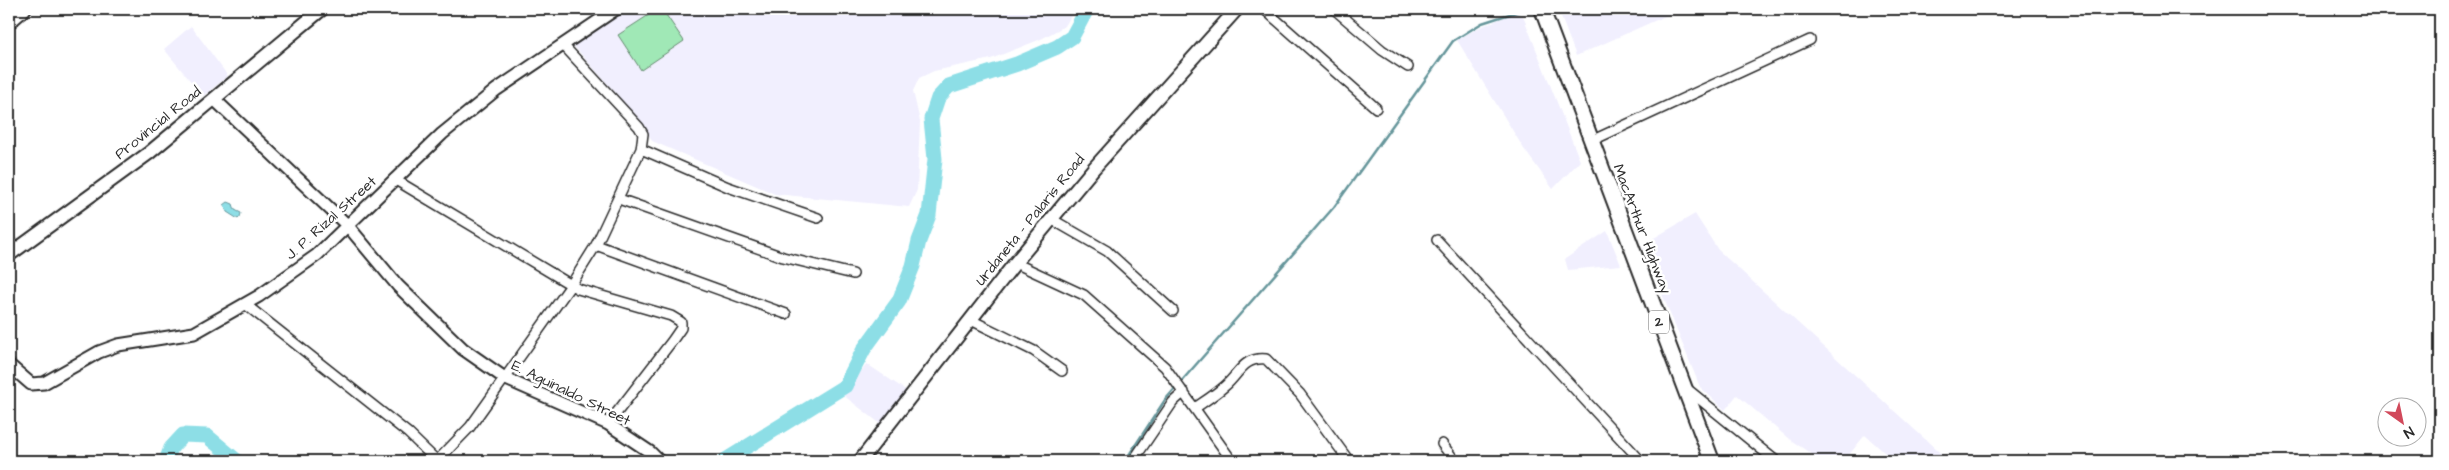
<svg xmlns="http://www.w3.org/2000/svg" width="2449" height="470" viewBox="0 0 2449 470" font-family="'Architects Daughter',sans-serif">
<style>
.built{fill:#f1effe}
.green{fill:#a0e8b6;stroke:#668a70}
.water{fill:#8ddee6;stroke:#66969b}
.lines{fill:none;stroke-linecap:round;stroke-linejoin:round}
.stream{stroke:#66969b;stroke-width:2.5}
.river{stroke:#8ddee6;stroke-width:15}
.minor-casing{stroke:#2b2b2b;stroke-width:12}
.tertiary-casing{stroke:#2b2b2b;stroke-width:15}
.secondary-casing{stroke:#2b2b2b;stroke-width:16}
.primary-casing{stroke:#2b2b2b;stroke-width:18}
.minor{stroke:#fff;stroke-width:9}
.tertiary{stroke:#fff;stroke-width:11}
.secondary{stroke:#fff;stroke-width:12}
.primary{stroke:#fff;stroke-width:14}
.labels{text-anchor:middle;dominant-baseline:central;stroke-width:5;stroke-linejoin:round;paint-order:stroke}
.shield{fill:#fff;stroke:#6b6b6b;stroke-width:1}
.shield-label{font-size:14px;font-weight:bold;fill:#2b2b2b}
.street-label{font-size:15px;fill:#2b2b2b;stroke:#fff}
</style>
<rect width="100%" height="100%" fill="#fff"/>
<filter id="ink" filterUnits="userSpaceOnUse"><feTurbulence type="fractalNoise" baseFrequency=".02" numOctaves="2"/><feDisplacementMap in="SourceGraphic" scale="10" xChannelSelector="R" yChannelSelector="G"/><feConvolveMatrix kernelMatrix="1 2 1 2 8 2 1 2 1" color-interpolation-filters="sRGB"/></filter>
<g filter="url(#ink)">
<path class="built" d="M629,9H1075L1065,26L1041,39L991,59L934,71L919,78L913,91L920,122L917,190L909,207L775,194L652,141L644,125L573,45Z
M1558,9H1681L1576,56Z
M1515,13L1523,16L1580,161L1553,189L1524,149L1457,40L1480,27Z
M191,26L228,76L203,96L164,49Z
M1695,214L1718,250L1949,461H1894L1865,435L1844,461H1822L1789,439L1737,395L1725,410L1700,387L1642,245Z
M1607,231L1621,265L1568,270L1565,259Z
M867,364L907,391L882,425L843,395Z"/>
<path class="green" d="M658,9H662L684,41L641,70L618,35Z"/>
<path class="water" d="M228,202L233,204L235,210L241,213L240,217L238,219L227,212L224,205Z"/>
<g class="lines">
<path class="stream" d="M1125,461L1165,400L1334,207L1453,41L1482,23L1525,9"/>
<path class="river" d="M166,461L171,448L183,435L207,436L237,461
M724,461L845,386L864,349L899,301L913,266L919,241L929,215L935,159L931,119L938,98L949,86L1017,64L1057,47L1072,37L1087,9"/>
<defs>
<path id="minor" d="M597,9L603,17
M1264,9L1376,108
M1334,9L1382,50L1408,67
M1591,141L1810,40
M641,149L728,187L818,218
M394,179L578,289L671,316L681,322V328L672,341L608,424
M619,199L783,257L853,274
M1053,220L1107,251L1173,311
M1437,240L1641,461
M596,245L786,314
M1015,263L1084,295L1165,367L1232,461
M245,304L408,433L437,461L470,427L571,285L596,245L641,149L643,134L639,127L564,46
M971,320L1034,351L1062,371
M1686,388L1776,461
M1195,408C1205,401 1216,394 1225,386C1240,373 1243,357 1266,359L1300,394L1349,461
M1442,444L1455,461
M1133,461L1173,402L1184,392"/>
<path id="tertiary" d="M9,23L25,9
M214,99L348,226L398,286L463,349L506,379L608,424L650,452L659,461
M9,365L31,384L44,383L99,352L118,345L194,333L259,296L317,255L442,134L496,90L616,9"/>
<path id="secondary" d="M9,255L149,153L322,9
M860,461L1015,263L1094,168L1237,9"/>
<path id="primary" d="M1542,9L1712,461"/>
</defs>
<use href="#minor" class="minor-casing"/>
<use href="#tertiary" class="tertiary-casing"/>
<use href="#secondary" class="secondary-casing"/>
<use href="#primary" class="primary-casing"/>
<use href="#minor" class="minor"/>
<use href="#tertiary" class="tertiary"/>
<use href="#secondary" class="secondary"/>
<use href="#primary" class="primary"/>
</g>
</g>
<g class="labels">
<rect class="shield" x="1649" y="310.5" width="20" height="23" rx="4"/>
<g class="shield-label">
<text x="1659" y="322">2</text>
</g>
<g class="street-label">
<text transform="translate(158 123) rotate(-39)">Provincial Road</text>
<text transform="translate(331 218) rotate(-42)">J. P. Rizal Street</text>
<text transform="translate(1030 220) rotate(-51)">Urdaneta - Palaris Road</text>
<text transform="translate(1642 229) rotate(69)">MacArthur Highway</text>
<text transform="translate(571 393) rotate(26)">E. Aguinaldo Street</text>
</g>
</g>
<rect width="2449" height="470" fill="none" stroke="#fff" stroke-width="30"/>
<rect x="15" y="15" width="2419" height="440" fill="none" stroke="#2b2b2b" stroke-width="2" filter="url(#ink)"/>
<g transform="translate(2402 422) rotate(147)"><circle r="24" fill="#ffffff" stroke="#aaaaaa"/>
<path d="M0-4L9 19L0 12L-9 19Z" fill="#d1495b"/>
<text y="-8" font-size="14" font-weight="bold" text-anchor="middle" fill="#2b2b2b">N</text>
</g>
</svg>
